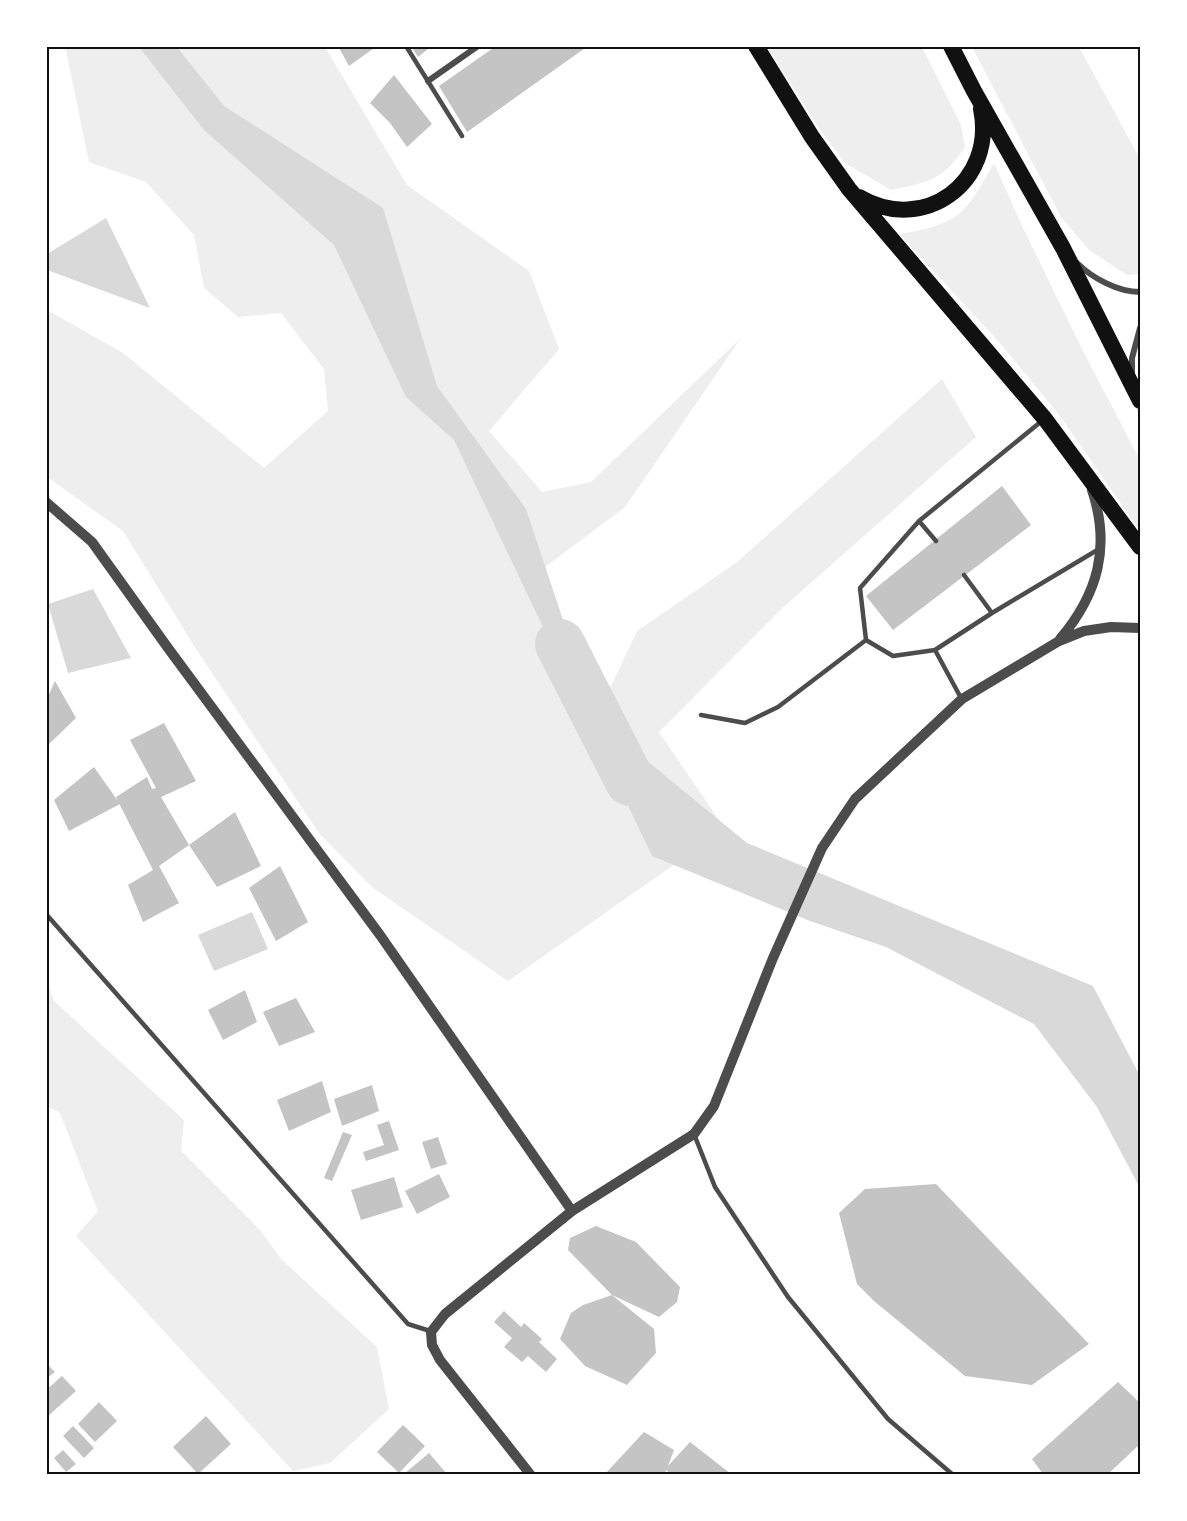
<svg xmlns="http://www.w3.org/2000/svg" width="1187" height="1521" viewBox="0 0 1187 1521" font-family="'Titillium Web',sans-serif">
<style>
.green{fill:#eee}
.water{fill:#d9d9d9}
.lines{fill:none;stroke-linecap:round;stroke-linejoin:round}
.river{stroke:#d9d9d9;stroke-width:50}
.building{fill:#c4c4c4}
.service{stroke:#4c4c4c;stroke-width:4.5}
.minor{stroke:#4c4c4c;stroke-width:6}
.tertiary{stroke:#4c4c4c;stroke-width:10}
.trunk{stroke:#111;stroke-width:16}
.neatline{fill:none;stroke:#111;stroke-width:2}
</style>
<rect width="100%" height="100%" fill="#fff"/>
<path class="green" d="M65,46L325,47L407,185L529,271L559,349L489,431L542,492L591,482L741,338L625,507L545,567L596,718L637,631L736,563L942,379L976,437L779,611L659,732L725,829L508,981L372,887L319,833L198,652L123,531L47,477V310L123,353L264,468L328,411L324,369L281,313L238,317L204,288L194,235L146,182L89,162Z
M767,47H922L961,125L965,147C942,181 929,182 891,190L845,163L818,127Z
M972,47H1079L1140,159V274L1127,275L1089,250L1061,217Z
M994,163L1023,228L1085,355L1140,460V531L1060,416L999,342L899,234C961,224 964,215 994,163Z
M47,982L54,1001L184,1120L181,1151L260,1230L281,1259L377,1347L389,1409L330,1463L293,1471L76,1236L98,1211L60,1113L47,1106Z"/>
<path class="water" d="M139,47H177L224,106L383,208L437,386L526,509L596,719L747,843L1093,986L1140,1076V1188L1097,1107L1034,1024L886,947L810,921L652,856L454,440L406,397L334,245L204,130Z
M106,218L150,308L47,270V254Z
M93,589L131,658L68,673L48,604Z
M252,912L268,949L214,971L198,935Z"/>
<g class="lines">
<path class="river" d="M560,644L630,781"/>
</g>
<path class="building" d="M338,46H377L349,66Z
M411,46H432L418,57Z
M496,46H588L467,132L439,86Z
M394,75L432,124L407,147L390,123L370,103Z
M1002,486L1031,525L893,630L866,596Z
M55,681L76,718L46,747V701Z
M164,723L196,781L161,797L189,845L159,866L179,903L143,922L128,885L153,870L128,821L149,806L128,821L116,797L147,777L152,789L156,788L130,740Z
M94,767L120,804L69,831L54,800Z
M235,812L261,866L217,887L189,845Z
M280,866L308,922L276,941L249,888Z
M245,990L257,1022L223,1040L208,1010Z
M296,998L315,1032L279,1046L263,1012Z
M322,1081L331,1112L289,1131L277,1100Z
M372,1085L379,1111L342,1126L334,1099Z
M389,1121L399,1150L366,1161L363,1152L384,1145L377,1125Z
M343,1132L352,1135L332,1181L324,1178Z
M438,1137L447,1164L431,1169L422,1142Z
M439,1174L450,1197L417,1214L405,1191Z
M394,1177L403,1207L361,1220L351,1190Z
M936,1184L1089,1344L1032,1385L965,1376L874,1301L857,1284L839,1213L865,1189Z
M596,1226L636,1242L680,1287L677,1302L659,1317L612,1295L568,1250L570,1238Z
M612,1295L654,1329L656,1353L627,1385L585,1366L560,1339L571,1313L583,1305Z
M504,1311L521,1327L524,1323L542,1339L539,1342L557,1359L546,1372L528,1356L522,1362L504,1347L512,1338L494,1322Z
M46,1363L55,1372L46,1379Z
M62,1376L76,1391L48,1416L46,1415V1390Z
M1118,1382L1140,1403V1444L1108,1474H1043L1032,1459Z
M99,1402L117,1421L95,1442L78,1424Z
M206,1416L231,1444L198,1474L173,1447Z
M403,1425L425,1446L399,1473L377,1452Z
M73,1426L94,1448L84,1458L63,1436Z
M644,1432L674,1450L668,1466L690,1442L731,1474H670L666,1470L665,1474H605Z
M63,1450L76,1464L66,1472L54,1458Z
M429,1453L447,1474H404Z"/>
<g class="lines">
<path class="service" d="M406,46L462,136
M919,521L936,541
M964,575L992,613
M866,640L893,656L935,650L992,613L1099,549
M935,650L961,698
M701,715L745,723L778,707L866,640L860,588L919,521L1043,420
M46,914L408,1324L430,1331
M694,1134L715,1187L788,1297L888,1419L952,1474"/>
<path class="minor" d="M428,81L478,46
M1077,263C1092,278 1118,292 1140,292
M1132,375V358L1140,328"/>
<path class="tertiary" d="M46,502L92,542L168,648L380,935L572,1211
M1060,639C1098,594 1111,547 1092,490
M530,1474L440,1360L432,1345L431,1332L445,1314L572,1211L694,1134L714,1106L773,958L822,848L855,799L962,699L1059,641L1084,631L1111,627L1140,628"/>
<path class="trunk" d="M756,46L812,137L849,189L1045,419L1140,547
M951,46L974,91L1063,248L1140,401
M859,197C924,235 996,182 981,109"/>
</g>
<rect width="1187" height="1521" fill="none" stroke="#ffffff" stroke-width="96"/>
<rect x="48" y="48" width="1091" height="1425" class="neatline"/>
</svg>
